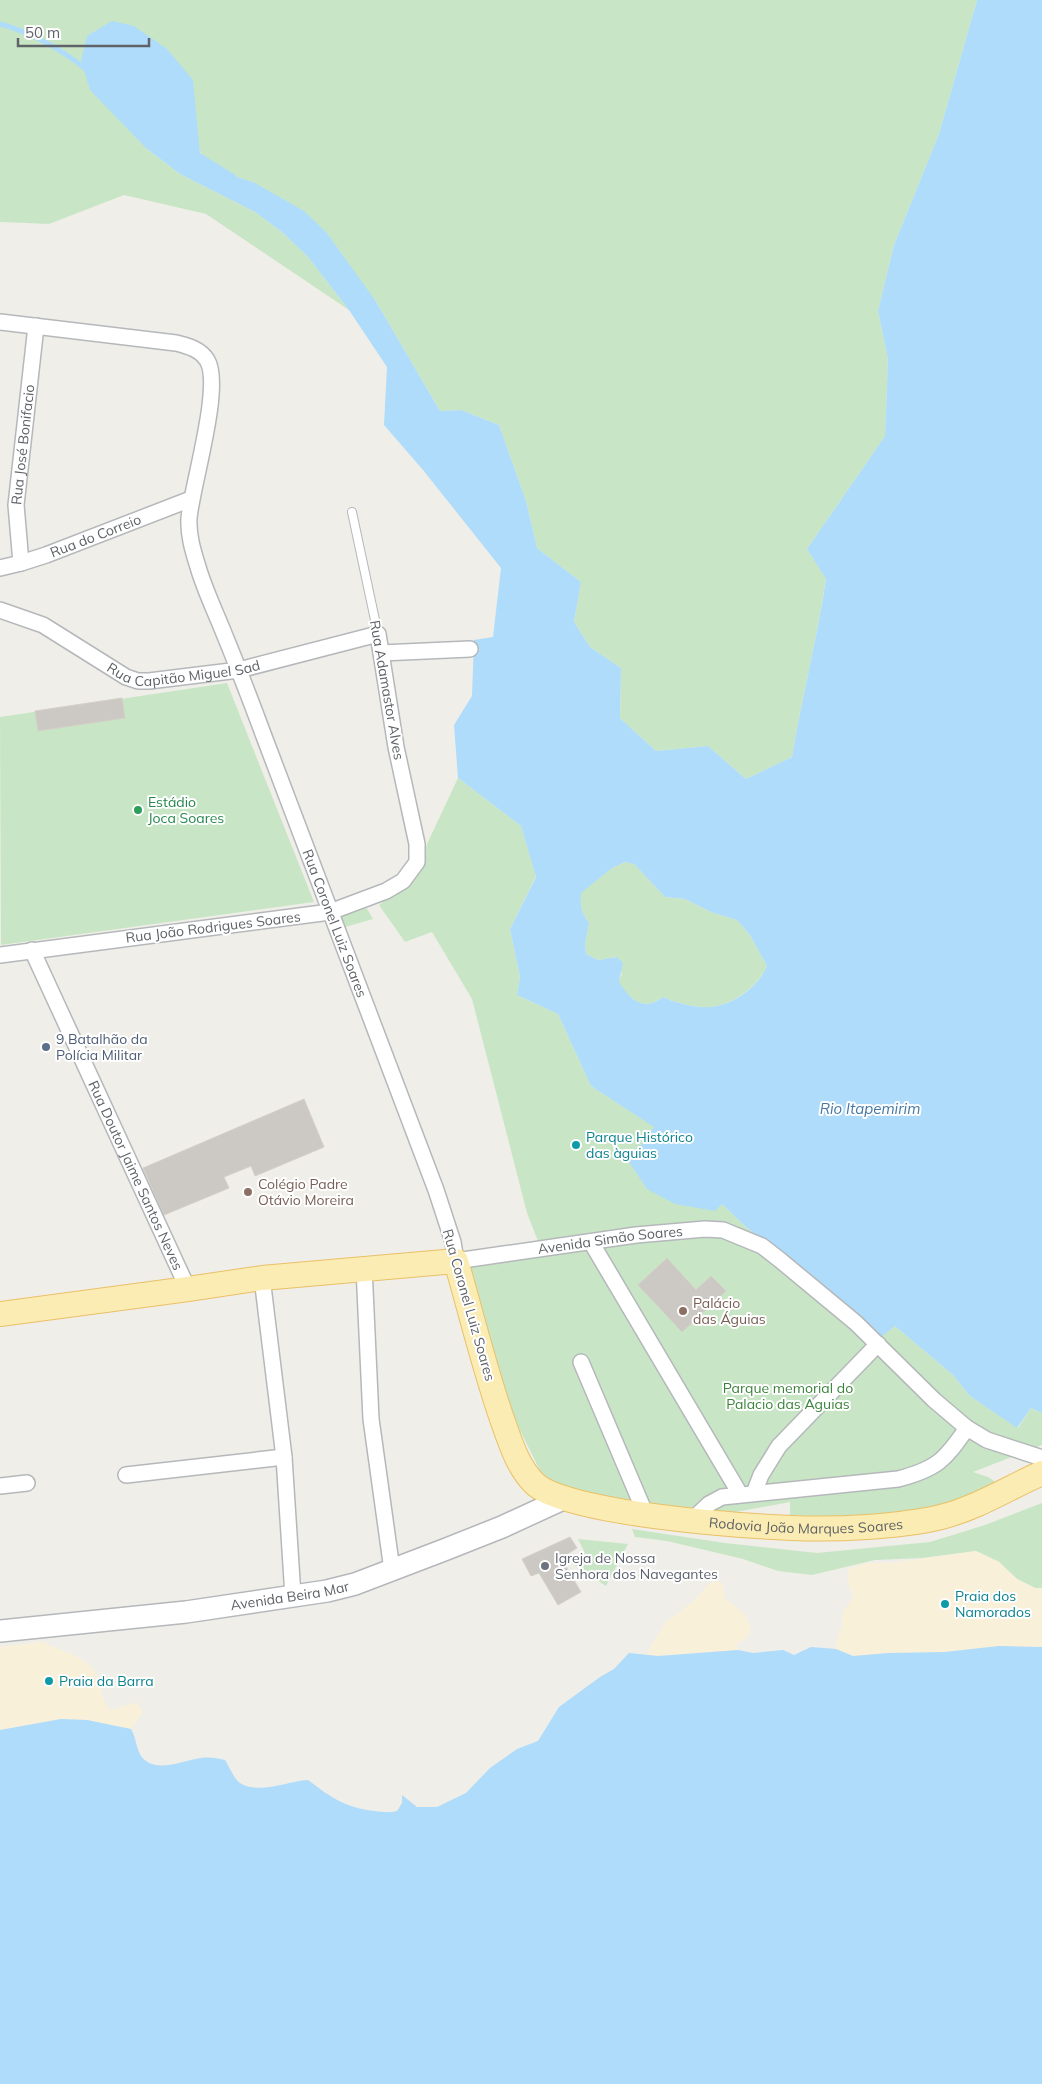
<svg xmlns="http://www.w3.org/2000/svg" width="1042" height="2084" viewBox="0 0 1042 2084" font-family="Mulish,sans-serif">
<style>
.green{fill:#c8e6c6}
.sand{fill:#f9f0da}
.water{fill:#aedcfa;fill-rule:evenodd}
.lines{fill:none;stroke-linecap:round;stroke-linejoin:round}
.stream{stroke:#aedcfa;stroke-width:5}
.building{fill:#ccc9c4;stroke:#d5d0c7}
.lane-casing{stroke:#b5b8bb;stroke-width:10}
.street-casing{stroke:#b5b8bb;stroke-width:18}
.secondary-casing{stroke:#b4b7bb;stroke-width:24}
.primary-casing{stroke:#eac067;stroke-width:26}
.lane{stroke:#fff;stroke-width:8}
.street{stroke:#fff;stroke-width:15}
.secondary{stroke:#fff;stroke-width:21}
.primary{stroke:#fbecb3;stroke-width:24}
.leisure-dot{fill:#2e9e5b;stroke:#fff;stroke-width:2}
.service-dot{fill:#5c6f8a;stroke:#fff;stroke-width:2}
.culture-dot{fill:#0f9aa8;stroke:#fff;stroke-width:2}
.education-dot{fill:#8d6e63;stroke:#fff;stroke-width:2}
.worship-dot{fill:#6b7280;stroke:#fff;stroke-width:2}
.labels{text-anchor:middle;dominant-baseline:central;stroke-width:4;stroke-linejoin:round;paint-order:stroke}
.street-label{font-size:14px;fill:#5f6367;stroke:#fff}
.leisure-label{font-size:14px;fill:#27864d;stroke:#fff;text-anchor:start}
.service-label{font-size:14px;fill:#4e5e75;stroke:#fff;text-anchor:start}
.culture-label{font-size:14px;fill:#0d838f;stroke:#fff;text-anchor:start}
.education-label{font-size:14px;fill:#785e54;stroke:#fff;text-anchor:start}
.park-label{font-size:14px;fill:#3b833b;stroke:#fff}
.worship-label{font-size:14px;fill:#5b616d;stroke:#fff;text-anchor:start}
.water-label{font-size:15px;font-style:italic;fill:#4779a4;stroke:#fff}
</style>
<rect width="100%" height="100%" fill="#f0eee8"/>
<path class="green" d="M0,0H977L939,134L894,245L878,311L888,359L885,436L807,549L826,578C817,639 802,697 792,757L746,779L708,746L656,751L620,718L621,668L590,647L574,622L581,582L537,548L526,501L499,425L461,410L440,411L375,300L253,182C239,178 206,168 201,154C197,145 197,132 196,123L146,148L180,174L255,212L282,232L308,257L349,310L206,214L124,195L49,224L0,222Z
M227,683L314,902L1,945L0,717Z
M458,778L521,826L536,876L510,929L520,977L517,995L558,1014L591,1086L655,1127L630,1162L647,1189L722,1204L745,1226L881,1336L895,1326L953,1375L970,1396L1018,1428L1031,1408L1042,1413V1445L973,1472L988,1477L994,1481L992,1492L964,1503L869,1519L790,1515V1502L692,1520L552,1495L515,1420L460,1266L543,1254L527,1213L472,999L432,932L405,942L379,905L417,877L427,844Z
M625,862L634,864L665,897L685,899L711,912L737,920L750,935L767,966C758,986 732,1006 709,1007C694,1008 677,1003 663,997C642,1012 631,1000 618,982L622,974L617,957L598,960L586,954L585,944L589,923C581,912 580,906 580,893L612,868Z
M366,907L373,919L345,927L340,913Z
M1042,1503V1588H1035L1017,1579L999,1562L976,1551L922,1558L875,1560L812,1575L778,1571L743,1559L667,1541L635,1537L632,1529L725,1543L817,1553L930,1542L985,1525Z
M578,1539L628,1544L606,1586L570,1562L585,1553Z"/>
<path class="sand" d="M976,1551L999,1562L1017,1579L1035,1588H1042V1647L999,1646L945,1652L889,1653L853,1656L836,1649L837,1638L842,1625L843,1612L853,1597L847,1580L849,1569L866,1563H892Z
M715,1581L723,1583L725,1598L744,1614L751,1628L748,1637L737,1644L738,1650L658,1656L646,1655L665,1623L696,1599L708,1584Z
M42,1642C57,1649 89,1658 96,1673C103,1687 98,1694 110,1710C120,1709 127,1703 137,1703L143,1712L131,1729L87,1720L61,1719L0,1730V1647Z"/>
<path class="water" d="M977,0H1042V1413L1031,1408L1017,1428L970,1396L953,1375L895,1326L881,1337L745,1226L722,1204L715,1211L675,1204L647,1189L629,1162L654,1127L591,1086L558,1014L517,995L520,977L510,929L536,877L521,826L458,778L454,725L472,696L474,640L493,637L501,568L423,470L384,425L387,367L349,310L308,257L282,232L255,212L180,174L146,148L90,90L81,60L87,36L112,21L134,26L167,49L193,80L200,154L204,160L227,174L253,182L304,211L326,232L375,300L440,411L461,410L499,425L526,501L537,548L581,582L574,622L590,647L621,668L620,718L656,751L708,746L746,779L792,757C802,697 817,639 826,579L807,549L885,436L888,359L878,311L894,245L939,134ZM625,862L634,864L665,897L685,899L711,912L737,920L750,935L767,966C758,987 732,1006 709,1007C694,1008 676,1003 663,997C642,1012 631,1000 619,982L623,963L617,957L598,960L586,954L585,944L589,923C581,912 580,906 581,893L612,868Z
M999,1646L1042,1647V2084H0V1730L61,1719L87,1720L131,1729C137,1739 136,1754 146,1761C162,1772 184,1760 201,1758C209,1757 217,1758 225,1760C229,1766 234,1779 240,1783C259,1795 288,1781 308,1780C332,1798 344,1807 374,1811C383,1812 389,1813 397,1811L402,1803V1795L417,1807H437L466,1793L490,1768L517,1749L538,1741L559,1707L600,1677L614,1669L629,1653L658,1656L738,1650L753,1653L783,1650L794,1655L811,1647L836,1649L853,1656L889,1653L945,1652Z"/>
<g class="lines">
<path class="stream" d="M0,24C32,33 61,49 87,70
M197,154L234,177"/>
</g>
<path class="building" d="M122,698L125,718L38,731L35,711Z
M304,1099L324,1147L255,1176L251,1166L224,1177L229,1188L164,1215L143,1168Z
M667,1258L696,1290L711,1276L726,1291L682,1332L638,1285Z
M570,1537L577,1548L561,1558L581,1592L558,1605L539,1573L531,1576L522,1559Z"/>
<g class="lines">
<defs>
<path id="lane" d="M352,512L378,634"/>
<g id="street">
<path id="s1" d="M0,322L176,343C188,346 200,349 207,360C223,385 192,485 189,518C188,535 193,551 198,567C205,591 216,613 225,636C239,670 252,704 265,739C322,890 379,1040 436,1190L453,1242L456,1261L636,1235L705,1229L723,1230L762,1246L780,1260L856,1323L934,1400L967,1428L987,1440L1042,1458"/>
<path id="s2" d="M21,563L16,505L36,326"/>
<path id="s3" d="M0,568L21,563L46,555L191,499"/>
<path id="s4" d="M0,610L43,625L126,677L138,681H149L239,670L378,634L396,747L417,844V862L403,881L386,891L330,912L0,955"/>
<path d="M381,653L470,649"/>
<path id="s5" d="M32,950L188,1289"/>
<path d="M591,1242L740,1494"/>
<path d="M364,1268L371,1419L392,1570"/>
<path d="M262,1278L284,1457L293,1596"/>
<path d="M581,1362L646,1515"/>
<path d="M126,1475L284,1457"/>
<path d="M0,1486L27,1483"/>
<path d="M754,1493L761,1475L779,1446L878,1344"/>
<path d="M692,1520L709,1504L722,1497L898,1479C937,1469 945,1460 967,1428"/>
</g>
<g id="secondary">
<path id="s6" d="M0,1631L186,1612L327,1591L355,1584L444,1550L502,1527L565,1498"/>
</g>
<g id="primary">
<path id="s7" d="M0,1314L188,1289L262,1278L456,1261C471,1313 484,1367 502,1419C510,1441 517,1466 534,1483C565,1514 744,1526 792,1528C835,1530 899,1527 941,1517C977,1508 1008,1488 1042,1473"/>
</g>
</defs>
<use href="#lane" class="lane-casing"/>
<use href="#street" class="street-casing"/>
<use href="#secondary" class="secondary-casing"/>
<use href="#primary" class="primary-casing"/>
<use href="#lane" class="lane"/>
<use href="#street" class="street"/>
<use href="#secondary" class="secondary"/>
<use href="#primary" class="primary"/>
</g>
<circle class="leisure-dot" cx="138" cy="810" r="5"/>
<circle class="service-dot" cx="46" cy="1047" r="5"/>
<g class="culture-dot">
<circle cx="576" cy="1145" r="5"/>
<circle cx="945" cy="1604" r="5"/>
<circle cx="49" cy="1681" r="5"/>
</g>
<g class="education-dot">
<circle cx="248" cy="1192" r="5"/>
<circle cx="683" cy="1311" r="5"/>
</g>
<circle class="worship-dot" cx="545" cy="1566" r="5"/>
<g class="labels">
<g class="street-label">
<text stroke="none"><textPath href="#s2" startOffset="119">Rua José Bonifacio</textPath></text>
<text stroke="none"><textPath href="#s3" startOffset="101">Rua do Correio</textPath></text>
<text stroke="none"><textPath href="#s4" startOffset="201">Rua Capitão Miguel Sad</textPath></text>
<text transform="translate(387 690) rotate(80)">Rua Adamastor Alves</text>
<text stroke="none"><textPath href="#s1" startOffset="806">Rua Coronel Luiz Soares</textPath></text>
<text transform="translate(213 927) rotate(-7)">Rua João Rodrigues Soares</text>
<text stroke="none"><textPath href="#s5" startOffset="248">Rua Doutor Jaime Santos Neves</textPath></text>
<text stroke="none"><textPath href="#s1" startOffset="1321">Avenida Simão Soares</textPath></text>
<text transform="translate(469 1305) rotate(74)">Rua Coronel Luiz Soares</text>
<text stroke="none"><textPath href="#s7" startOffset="974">Rodovia João Marques Soares</textPath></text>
<text stroke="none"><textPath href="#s6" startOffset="292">Avenida Beira Mar</textPath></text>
</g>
<g class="leisure-label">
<text x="148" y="802">Estádio<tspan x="148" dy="16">Joca Soares</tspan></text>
</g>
<g class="service-label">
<text x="56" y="1039">9 Batalhão da<tspan x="56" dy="16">Polícia Militar</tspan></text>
</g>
<g class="culture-label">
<text x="586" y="1137">Parque Histórico<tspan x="586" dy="16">das àguias</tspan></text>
<text x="955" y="1596">Praia dos<tspan x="955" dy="16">Namorados</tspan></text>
<text x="59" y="1681">Praia da Barra</text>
</g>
<g class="education-label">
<text x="258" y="1184">Colégio Padre<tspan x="258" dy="16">Otávio Moreira</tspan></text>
<text x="693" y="1303">Palácio<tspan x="693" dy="16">das Águias</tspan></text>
</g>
<g class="park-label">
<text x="788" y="1388">Parque memorial do<tspan x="788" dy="16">Palacio das Aguias</tspan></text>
</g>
<g class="worship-label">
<text x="555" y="1558">Igreja de Nossa<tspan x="555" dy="16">Senhora dos Navegantes</tspan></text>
</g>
<g class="water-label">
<text x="870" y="1108">Rio Itapemirim</text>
</g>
</g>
<path d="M18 38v8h131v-8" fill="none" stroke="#5f6367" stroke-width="2.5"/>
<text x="25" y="38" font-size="15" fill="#5f6367" stroke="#ffffff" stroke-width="4" paint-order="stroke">50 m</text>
</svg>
